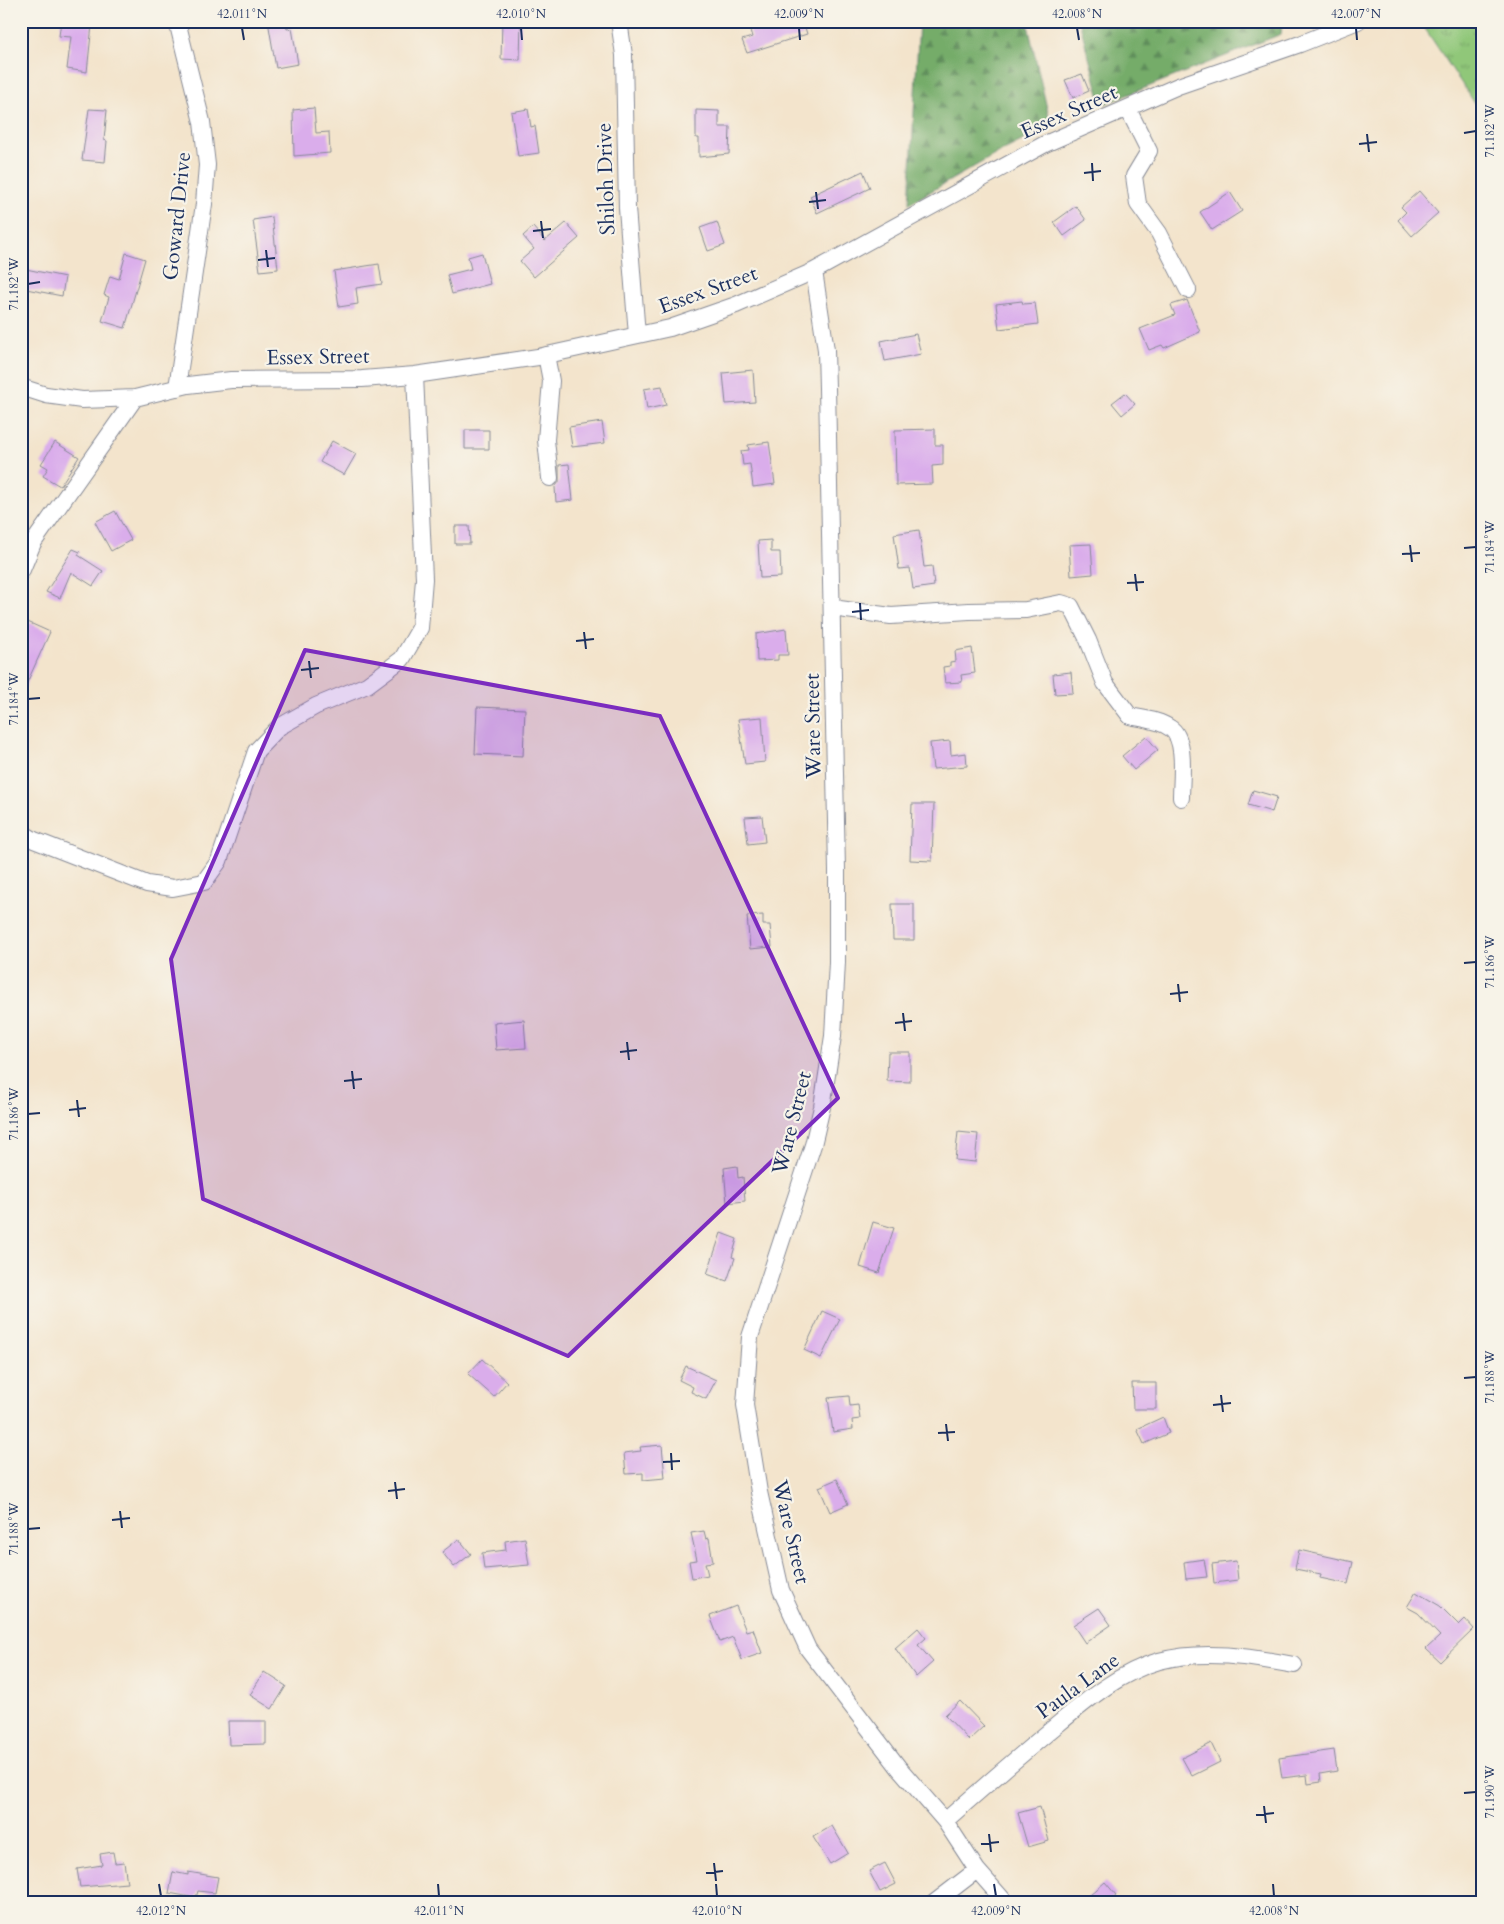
<svg xmlns="http://www.w3.org/2000/svg" width="1504" height="1924" viewBox="0 0 1504 1924" font-family="Cardo,serif">
<style>
.forest{fill:url(#forest-firs);stroke:#486e64}
.park{fill:url(#park-tufts);stroke:#567b6c}
.building{fill:#daadeb}
.lines{fill:none;stroke-linecap:round;stroke-linejoin:round}
.minor-casing{stroke:#878a95;stroke-width:18}
.minor{stroke:#fff;stroke-width:16}
.marked{fill:#7b2cbf;fill-opacity:0.2;stroke:#7b2cbf;stroke-width:4;stroke-linejoin:round}
.ticks{fill:none;stroke:#1b2f5e;stroke-width:2}
.labels{text-anchor:middle;dominant-baseline:central;stroke-width:4.5;stroke-linejoin:round;paint-order:stroke}
.street-label{font-size:21px;fill:#1b2f5e;stroke:#f7f3e8}
.neatline{fill:none;stroke:#1b2f5e;stroke-width:2}
.ticks-label{font-size:12px;text-anchor:middle;fill:#1b2f5e}
</style>
<defs>
<pattern id="forest-firs" width="22" height="20" patternUnits="userSpaceOnUse" patternTransform="scale(1.25)"><rect width="22" height="20" fill="#74ac69"/><path d="M5 1l3.5 6h-7zM16 11l3.5 6h-7z" fill="#5e8c5a"/></pattern>
<pattern id="park-tufts" width="24" height="20" patternUnits="userSpaceOnUse" patternTransform="scale(1.25)"><rect width="24" height="20" fill="#90c779"/><path d="M3 7l-1-3M5 7V3M7 7l1-3M15 17l-1-3M17 17v-4M19 17l1-3" fill="none" stroke="#75a266"/></pattern>
</defs>
<rect width="100%" height="100%" fill="#f7f3e8"/>
<filter id="ink" filterUnits="userSpaceOnUse"><feTurbulence type="fractalNoise" baseFrequency=".02" numOctaves="2"/><feDisplacementMap in="SourceGraphic" scale="10" xChannelSelector="R" yChannelSelector="G"/><feConvolveMatrix kernelMatrix="1 2 1 2 8 2 1 2 1" color-interpolation-filters="sRGB"/></filter>
<filter id="wash" filterUnits="userSpaceOnUse"><feTurbulence type="fractalNoise" baseFrequency=".0096" numOctaves="4" result="noise"/><feDisplacementMap in="SourceGraphic" scale="20" xChannelSelector="R" yChannelSelector="G"/><feGaussianBlur stdDeviation="1.12" result="paint"/><feColorMatrix in="noise" values="0 0 0 0 0 0 0 0 0 0 0 0 0 0 0 0 0 1.4 0 .05"/><feComposite in="paint" operator="in"/></filter>
<g filter="url(#wash)">
<rect width="100%" height="100%" fill="#f3e4cc"/>
<path class="forest" d="M919,21H1027L1051,126L998,153L909,204Z
M1079,21H1282L1281,34L1102,105Z"/>
<path class="park" d="M1420,21H1483V120L1482,114Z"/>
<g id="blocks">
<path class="building" d="M61,21L92,25L87,72L67,69L71,37L59,36Z
M268,21H286L287,29L292,28L298,64L276,68Z
M502,21H521L520,60L501,59Z
M768,21H803L807,34L747,53L742,40L752,37L749,27Z
M1082,74L1089,91L1073,98L1065,80Z
M314,108L316,133L329,132L330,153L294,156L293,110Z
M89,109L107,110L104,140L107,141L105,162L82,160Z
M528,109L531,127L535,126L539,153L518,156L511,112Z
M696,110L719,111V127H730L729,154L699,157V138H696Z
M863,171L870,188L817,213L810,196Z
M1419,191L1438,213L1412,236L1398,220L1406,212L1401,207Z
M1230,192L1242,211L1212,230L1200,212Z
M1076,206L1086,220L1064,236L1054,222Z
M272,217L278,269L260,271L253,220Z
M717,222L725,245L708,251L700,228Z
M566,223L579,238L534,277L520,261L534,249L523,236L533,227L545,241Z
M126,253L145,259L125,328L102,321L109,297L104,295L110,276L119,279Z
M482,253L490,284L452,294L447,275L471,269L468,257Z
M379,264L382,284L356,288L358,304L339,307L334,271Z
M21,268L65,277L62,296L21,288Z
M1187,300L1200,332L1164,348L1162,345L1149,350L1140,329L1175,315L1171,305Z
M1022,301L1023,304L1035,303L1038,324L999,329L996,304Z
M916,334L921,354L885,361L881,341Z
M753,370L755,402L726,404L723,373Z
M662,386L666,405L647,409L644,389Z
M1125,393L1135,404L1122,415L1112,403Z
M602,422L605,443L572,447L569,427Z
M935,429V445H943V465L932,466L933,484L896,485L895,430Z
M465,430H489V449H465Z
M332,441L356,454L344,475L320,462Z
M55,442L79,457L60,486L43,476L48,468L41,464Z
M769,442L775,484L753,487L750,464L743,465L741,451L749,450L748,445Z
M569,464L573,500L556,502L555,487L559,482V465Z
M115,511L131,540L111,551L95,522Z
M455,526H469L470,544H455Z
M919,530L924,567L932,566L934,586L913,589L910,568L899,569L894,534Z
M771,540V552H780L781,577L760,578L758,541Z
M1091,544L1093,574L1071,576L1069,545Z
M73,549L80,552L78,555L103,571L93,586L71,572L60,598L46,592Z
M21,619L50,632L21,696Z
M786,629L788,655H778V660L757,661L756,634Z
M972,648L975,673L961,675L962,682L945,683L943,667L950,666V662L956,661L955,651Z
M1071,672L1073,693L1055,694L1053,674Z
M477,707L525,709L523,756L475,754Z
M762,717L765,762L745,764L738,719Z
M1146,736L1158,750L1134,770L1122,756Z
M950,741L951,755L966,753L967,766L933,769L930,743Z
M1253,790L1277,797L1272,812L1248,805Z
M912,804H934L932,861L910,860Z
M762,816L765,842L748,844L745,817Z
M892,904H914V940H893Z
M763,915V925H770L772,947L750,949L747,916Z
M524,1020L526,1048L496,1050L494,1023Z
M888,1052H910V1082L887,1081Z
M958,1132L978,1134L975,1162L955,1160Z
M737,1166L738,1178L743,1177L745,1201L727,1203L724,1168Z
M873,1222L894,1228L879,1273L860,1267Z
M721,1233L737,1239L732,1257L735,1258L727,1281L707,1274Z
M822,1311L840,1319L821,1358L804,1350Z
M482,1359L507,1382L494,1397L468,1374Z
M686,1366L716,1380L706,1399L691,1392L693,1387L679,1380Z
M1132,1383H1156V1409H1133Z
M849,1396L850,1406L858,1405L860,1419L852,1420L853,1429L833,1432L828,1398Z
M1163,1417L1169,1433L1144,1444L1137,1429Z
M662,1445L665,1478L643,1480V1473L626,1474L624,1453L641,1451L640,1447Z
M837,1479L848,1504L830,1512L819,1487Z
M704,1531L706,1539L709,1538L713,1562L705,1563L708,1575L692,1578L689,1561L697,1560L691,1533Z
M525,1538L529,1565L484,1569L482,1553L506,1550L505,1541Z
M459,1539L471,1554L454,1567L442,1552Z
M1299,1550L1353,1562L1348,1584L1320,1578L1321,1574L1295,1569Z
M1204,1559L1207,1577L1186,1579L1184,1562Z
M1236,1561L1238,1580L1214,1583L1212,1564Z
M1416,1592L1440,1606L1459,1625L1465,1619L1474,1629L1440,1662L1426,1649L1440,1636L1418,1613L1407,1607Z
M736,1606L746,1631L753,1629L762,1653L742,1660L733,1637L720,1642L710,1616Z
M1099,1608L1111,1625L1085,1643L1073,1625Z
M918,1628L926,1638L918,1645L933,1662L916,1677L895,1648Z
M264,1672L286,1686L272,1709L250,1695Z
M960,1701L984,1726L969,1740L945,1715Z
M228,1721H266V1744L229,1745Z
M1211,1743L1220,1762L1192,1776L1182,1758Z
M1334,1750L1337,1771L1320,1774L1321,1782L1308,1784L1307,1775L1282,1778L1279,1758Z
M1040,1807L1049,1841L1028,1847L1018,1813Z
M832,1826L848,1853L830,1864L813,1837Z
M113,1852L115,1863L124,1862L127,1883L80,1887L77,1869L102,1865L100,1854Z
M885,1863L896,1884L880,1892L869,1871Z
M173,1872L188,1875V1872L218,1877L215,1893L198,1891L196,1898L169,1893Z
M1105,1882L1116,1895L1106,1903H1081Z"/>
</g>
</g>
<g filter="url(#ink)">
<use href="#blocks" fill-opacity="0" stroke="#878a95" stroke-width="1"/>
<g class="lines">
<defs>
<path id="minor" d="M619,21L624,55L627,208L637,335
M1128,109L1149,151L1134,176L1138,204L1159,233L1188,290
M814,271L826,350L827,388L837,870V962L833,1036L822,1107L813,1145L750,1337L745,1405L759,1492L781,1590L808,1649L899,1768L945,1821L977,1870L1006,1903
M546,355L551,381L546,440L550,478
M21,387L46,395L82,400L110,399L135,398L188,385L231,380L362,379L415,375L538,357L670,328L736,305L814,271L1045,144L1178,86L1300,44L1358,21
M177,388L204,204L207,165L202,122L177,21
M21,572L33,543L135,398
M832,608L891,616L969,611L1026,610L1061,603L1071,606L1088,640L1105,683L1130,716C1143,719 1159,720 1170,728C1187,738 1181,780 1181,798
M21,832L34,840L147,884L173,888L204,882L219,861L256,751L279,727L316,706L367,685L402,659L420,628L424,579L415,375
M945,1821C978,1792 1011,1763 1045,1735C1079,1707 1116,1673 1159,1661C1204,1649 1250,1657 1294,1665
M934,1903L977,1870"/>
</defs>
<use href="#minor" class="minor-casing"/>
<use href="#minor" class="minor"/>
</g>
</g>
<path class="marked" d="M305,650L660,716L838,1098L568,1356L203,1199L171,959Z"/>
<path class="ticks" d="M242,28L244,40M521,28L522,40M799,28L800,40M1077,28L1079,40M1356,28L1357,40M1464,133L1476,131M1367,134L1369,152M1359,144L1377,142M1092,163L1093,181M1084,173L1101,171M816,192L818,209M809,202L826,200M541,221L543,238M533,231L551,229M266,250L268,267M258,260L275,258M28,284L40,282M1410,545L1412,562M1464,548L1476,547M1402,554L1420,553M1135,574L1137,591M1127,583L1144,582M860,603L861,620M852,612L869,610M584,632L586,649M576,641L594,639M309,661L311,678M301,670L319,668M28,699L40,698M1464,963L1476,962M1178,984L1180,1002M1170,994L1188,992M903,1013L905,1031M895,1023L912,1021M627,1042L629,1060M620,1052L637,1050M352,1071L354,1089M344,1081L362,1079M77,1100L79,1117M69,1110L86,1108M28,1114L40,1113M1464,1378L1476,1377M1221,1395L1223,1412M1213,1405L1231,1403M946,1424L948,1441M938,1433L955,1432M671,1453L672,1470M663,1462L680,1461M395,1482L397,1499M388,1491L405,1489M120,1511L122,1528M112,1520L130,1518M28,1529L40,1528M1464,1793L1476,1792M1264,1806L1266,1823M1256,1815L1274,1813M989,1834L991,1852M981,1844L999,1842M714,1863L716,1881M706,1873L723,1871M159,1884L161,1896M438,1884L439,1896M716,1884L717,1896M994,1884L996,1896M1273,1884L1274,1896"/>
<g class="labels">
<g class="street-label">
<text transform="translate(1069 112) rotate(-24)">Essex Street</text>
<text transform="translate(606 179) rotate(-92)">Shiloh Drive</text>
<text transform="translate(177 216) rotate(-84)">Goward Drive</text>
<text transform="translate(708 290) rotate(-20)">Essex Street</text>
<text transform="translate(318 357) rotate(-1)">Essex Street</text>
<text transform="translate(813 726) rotate(-91)">Ware Street</text>
<text transform="translate(792 1123) rotate(-76)">Ware Street</text>
<text transform="translate(791 1532) rotate(77)">Ware Street</text>
<text transform="translate(1078 1686) rotate(-36)">Paula Lane</text>
</g>
</g>
<rect width="1504" height="1924" fill="none" stroke="#f7f3e8" stroke-width="55"/>
<rect x="28" y="28" width="1448" height="1868" class="neatline"/>
<g class="ticks-label">
<text x="242" y="18">42.011°N</text>
<text x="521" y="18">42.010°N</text>
<text x="799" y="18">42.009°N</text>
<text x="1077" y="18">42.008°N</text>
<text x="1356" y="18">42.007°N</text>
<text transform="translate(1490 131) rotate(-90)" y="4">71.182°W</text>
<text transform="translate(14 284) rotate(-90)" y="4">71.182°W</text>
<text transform="translate(1490 547) rotate(-90)" y="4">71.184°W</text>
<text transform="translate(14 699) rotate(-90)" y="4">71.184°W</text>
<text transform="translate(1490 962) rotate(-90)" y="4">71.186°W</text>
<text transform="translate(14 1114) rotate(-90)" y="4">71.186°W</text>
<text transform="translate(1490 1377) rotate(-90)" y="4">71.188°W</text>
<text transform="translate(14 1529) rotate(-90)" y="4">71.188°W</text>
<text transform="translate(1490 1792) rotate(-90)" y="4">71.190°W</text>
<text x="161" y="1915">42.012°N</text>
<text x="439" y="1915">42.011°N</text>
<text x="717" y="1915">42.010°N</text>
<text x="996" y="1915">42.009°N</text>
<text x="1274" y="1915">42.008°N</text>
</g>
</svg>
